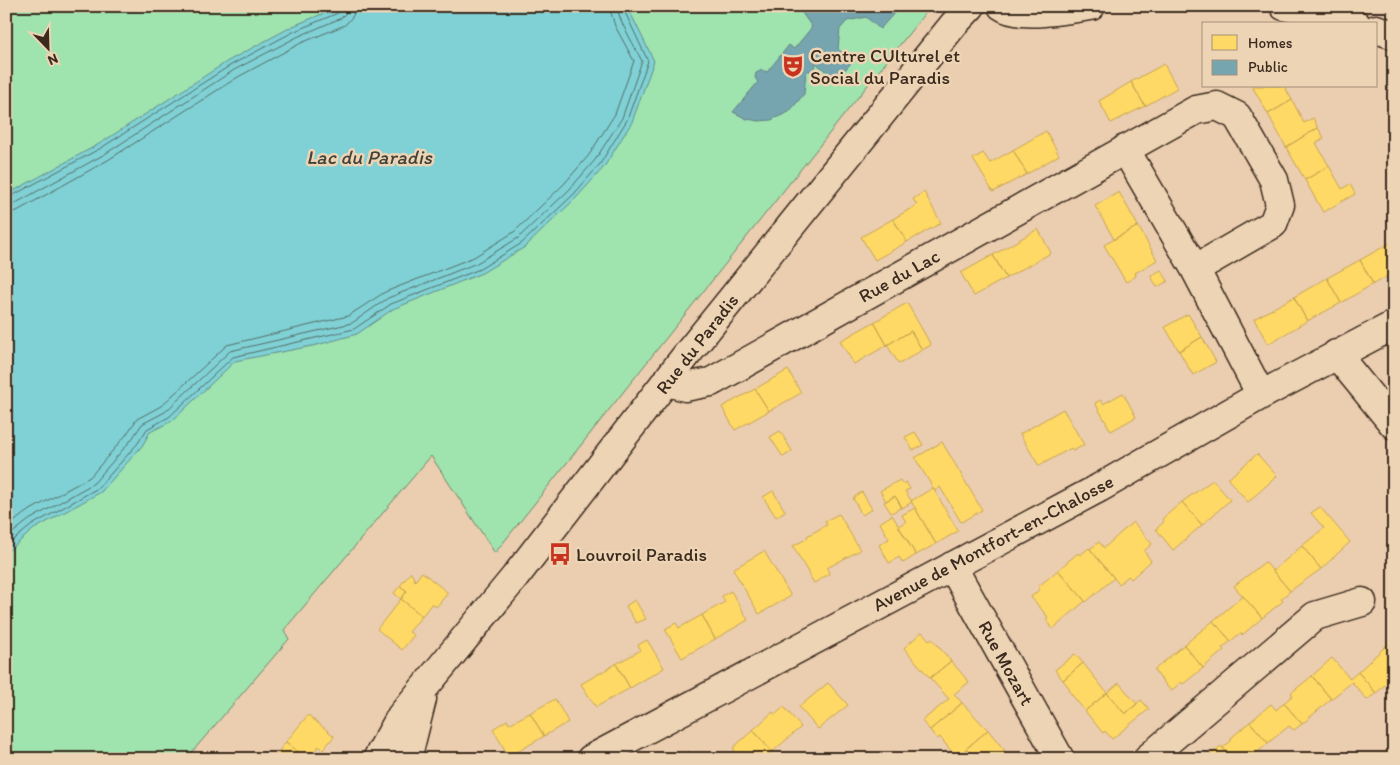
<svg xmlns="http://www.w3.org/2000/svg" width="1400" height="765" viewBox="0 0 1400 765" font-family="Itim,sans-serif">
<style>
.green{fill:#9fe3ae;stroke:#6d8666}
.water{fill:#7fd1d5;stroke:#648e8c}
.homes{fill:#ffd966;stroke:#c4a450}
.public{fill:#76a5af;stroke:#648084}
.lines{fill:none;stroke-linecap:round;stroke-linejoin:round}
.shore{stroke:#566d67;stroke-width:1}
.minor-casing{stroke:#3b2a1e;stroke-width:31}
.minor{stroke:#ecd4b4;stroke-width:28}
.labels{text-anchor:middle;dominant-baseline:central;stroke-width:5;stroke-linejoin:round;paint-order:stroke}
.poi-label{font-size:19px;fill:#3b2a1e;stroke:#ecd4b4;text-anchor:start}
.street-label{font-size:19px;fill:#3b2a1e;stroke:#ecd4b4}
.water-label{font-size:20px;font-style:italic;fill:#454339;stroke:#ecd4b4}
</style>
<rect width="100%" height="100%" fill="#ebcdb0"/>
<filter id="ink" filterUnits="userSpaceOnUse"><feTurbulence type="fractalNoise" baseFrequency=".02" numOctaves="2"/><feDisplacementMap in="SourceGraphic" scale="10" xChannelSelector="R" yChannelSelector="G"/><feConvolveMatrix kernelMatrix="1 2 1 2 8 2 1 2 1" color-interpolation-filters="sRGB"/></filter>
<g filter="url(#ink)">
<path class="green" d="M6,6H93L96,11L103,6H927L926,12L495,553L431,456L284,630L289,639L186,759H6Z"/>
<path class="water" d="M341,6H627L654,61L632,122L604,167L577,197L525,247L482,273L393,309L357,334L317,345L235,361L172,421L150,432L142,446L101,492L34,529L6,553V195L99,144L228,61L293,26Z"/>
<path class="homes" d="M1164,64L1177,88L1145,106L1131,82Z
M1131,82L1145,106L1111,123L1099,101Z
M1252,86H1284L1292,100L1268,114Z
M1292,100L1304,123L1313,118L1318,128L1286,147L1268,114Z
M1318,128L1324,138L1316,143L1329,166L1305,180L1286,147Z
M1046,131L1059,155L1027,174L1013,150Z
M1013,150L1027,174L993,192L973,159L983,153L990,163Z
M1329,166L1342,189L1350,184L1355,194L1323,212L1305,180Z
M924,192L941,223L907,242L893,219L917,205L913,199Z
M1119,192L1138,226L1114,239L1095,206Z
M893,219L907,242L875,260L861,237Z
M1138,226L1157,260L1135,273L1136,276L1126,282L1104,245Z
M1038,229L1051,253L1006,278L993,255Z
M1394,241V273L1373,284L1360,260Z
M993,255L1006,278L974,296L961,273Z
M1360,260L1373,284L1341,303L1327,278Z
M1161,270L1168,281L1157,287L1151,276Z
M1327,278L1341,303L1307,321L1294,297Z
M1294,297L1307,321L1268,344L1254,319Z
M907,303L931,345L922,350L911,331L887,345L874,322Z
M1188,314L1202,337L1179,351L1165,327Z
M874,322L887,345L854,364L840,341Z
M911,331L922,350L899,364L887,345Z
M1202,337L1216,362L1193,375L1179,351Z
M788,370L801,393L769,411L755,389Z
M755,389L769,411L735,430L722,407Z
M1123,393L1136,417L1111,431L1095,403L1101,400L1103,404Z
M1063,409L1084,445L1073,451L1071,448L1039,466L1020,434Z
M780,431L792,451L783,457L770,437Z
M915,432L923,445L913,450L905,437Z
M942,442L982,510L961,522L940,487L935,491L915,458Z
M1257,454L1277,476L1248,502L1228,479Z
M900,480L902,484L906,482L910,489L905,491L912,502L902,508L895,496L886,501L880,491Z
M1213,480L1230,500L1202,525L1182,502Z
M933,488L958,531L936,544L911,501Z
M773,491L785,511L776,517L763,497Z
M862,492L872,509L862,515L853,498Z
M895,496L902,507L891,513L884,502Z
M1182,502L1202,525L1173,550L1156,529L1164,522L1162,519Z
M1320,507L1350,542L1321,569L1302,546L1324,528L1311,513Z
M915,508L936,544L916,555L898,526L906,522L902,515Z
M839,514L860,550L827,568L829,574L814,583L793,546L808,538L807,536L827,525L825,521Z
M892,515L916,555L903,563L899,557L889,563L879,545L889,539L880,523Z
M1133,522L1152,544L1144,551L1151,561L1131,579L1128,576L1119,584L1090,549L1099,542L1104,548Z
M1302,546L1321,569L1290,591L1273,571Z
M1089,548L1114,578L1086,602L1058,570L1078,553L1080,555Z
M764,551L791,596L759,614L733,569Z
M1265,562L1290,591L1281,599L1283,601L1262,618L1234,586Z
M1058,570L1085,601L1053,629L1046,619L1048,617L1031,597L1040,589L1038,587Z
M411,572L415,581L422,572L448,593L436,607L432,603L422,616L401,599L407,591L400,586Z
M400,586L407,591L401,599L394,593Z
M731,591L748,620L715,639L702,615L725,602L722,596Z
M1243,596L1262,618L1242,635L1240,633L1231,641L1213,621Z
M401,599L422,616L409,632L414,635L402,650L377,629Z
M635,600L646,619L636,623L626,606Z
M702,615L715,639L682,658L665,629L676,623L679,628Z
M1213,621L1231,641L1222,648L1224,650L1203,668L1184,645Z
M922,632L929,640L932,639L951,661L930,678L904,648Z
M1394,639V655L1386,646Z
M647,640L664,668L630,688L616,664L641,650L638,645Z
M1184,645L1203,668L1183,684L1181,682L1171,691L1154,670Z
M1386,646L1394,655V677L1376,693L1358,672Z
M1075,654L1083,663L1063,680L1055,670Z
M1332,658L1350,679L1358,672L1376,693L1367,700L1352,682L1331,699L1312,676Z
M951,661L969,682L954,694L962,703L930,730L922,721L949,699L930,678Z
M1083,663L1107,693L1085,711L1068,690L1070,689L1063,680Z
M616,664L630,688L596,707L581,684Z
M1312,676L1331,699L1302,724L1284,703L1293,695L1291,693Z
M828,683L848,705L818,729L799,707Z
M1119,683L1137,704L1125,714L1107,693Z
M1107,693L1125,714L1141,700L1149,709L1112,739L1105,731L1103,733L1085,711Z
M555,699L568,722L544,736L530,713Z
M962,703L988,730L956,757L940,737L937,739L930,730Z
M1284,703L1302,724L1294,730L1289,726L1268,743L1250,722L1271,704L1276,710Z
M784,707L801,727L772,752L753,730L773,712L775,715Z
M530,713L544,736L509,757L493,729L507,720L509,724Z
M308,715L334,736L323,750L319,746L307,759L286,742Z
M1250,722L1268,743L1250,759H1232L1223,748L1232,740L1231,738Z
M753,730L772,752L764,759H726L735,750L733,748Z
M988,730L1005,751L1003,752L1009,759H975L966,749Z
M286,742L307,759H273Z
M1394,745V759H1383L1381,756Z
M1221,746L1232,759H1205Z
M689,751L695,759H680Z"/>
<path class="public" d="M797,6H889L895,12L880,29L866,17L847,21L840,29L838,49L852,62L836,80L816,63L814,71H806L804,94L789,112L771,120L759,121L747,119L733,112L758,82L755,78L756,73L762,70L767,72L789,45L794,49L812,27Z"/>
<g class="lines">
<path class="shore" d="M6,199L101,148L231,65L295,31L338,13L341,6
M6,205L14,204L105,154L234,70L297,37L341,18L346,13L347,6
M6,213L17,211L108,160L238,77L301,43L345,25L353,16L355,6
M6,528L25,513L90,477L126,435L137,419L161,406L227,345L348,316L385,292L474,257L514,232L564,184L589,155L615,114L634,61L615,26L609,6
M6,538L29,520L94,483L132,439L142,424L165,412L230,351L352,323L388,298L477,263L518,238L569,190L595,160L622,118L642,61L622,23L616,6
M6,546L32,525L98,488L138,443L147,429L169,417L233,357L354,329L391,304L480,269L522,243L574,194L600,164L627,120L648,61L622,6"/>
<defs>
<path id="minor" d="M1002,6C1020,19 1069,9 1091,6
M1284,6L1356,24
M1376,29L1394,35
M1125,149L1195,269L1261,395
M1336,354L1394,425
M668,382L685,387L711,382L1196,110L1217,106L1237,116L1274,180L1280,205L1273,224L1195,269
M952,566L1060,759
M377,759L401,716L515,577L688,353L954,24L971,6
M407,759L422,699
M591,759L1099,488L1261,395L1394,325
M1147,759L1315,616L1362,602"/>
</defs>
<use href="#minor" class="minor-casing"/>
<use href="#minor" class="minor"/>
</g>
</g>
<defs>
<symbol id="theatre-bare" viewBox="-9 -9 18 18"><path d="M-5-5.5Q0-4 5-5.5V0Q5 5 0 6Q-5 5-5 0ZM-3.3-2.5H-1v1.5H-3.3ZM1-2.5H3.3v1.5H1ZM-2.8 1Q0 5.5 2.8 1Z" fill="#c8321e" stroke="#ecd4b4" stroke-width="2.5" paint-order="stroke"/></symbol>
<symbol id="bus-bare" viewBox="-9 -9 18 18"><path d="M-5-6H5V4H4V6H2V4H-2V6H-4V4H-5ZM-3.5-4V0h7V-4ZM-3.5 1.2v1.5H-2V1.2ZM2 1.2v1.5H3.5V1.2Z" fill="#c8321e" stroke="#ecd4b4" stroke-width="2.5" paint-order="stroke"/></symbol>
</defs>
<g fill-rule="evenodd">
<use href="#theatre-bare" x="777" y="50" width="32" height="32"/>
<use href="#bus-bare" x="544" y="538" width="32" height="32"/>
</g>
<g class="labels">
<g class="poi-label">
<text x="810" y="55">Centre CUlturel et<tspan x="810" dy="22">Social du Paradis</tspan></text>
<text x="576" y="554">Louvroil Paradis</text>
</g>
<g class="street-label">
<text transform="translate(899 276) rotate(-29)">Rue du Lac</text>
<text transform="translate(697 344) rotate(-52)">Rue du Paradis</text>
<text transform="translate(993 543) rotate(-28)">Avenue de Montfort-en-Chalosse</text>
<text transform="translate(1006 663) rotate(61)">Rue Mozart</text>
</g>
<g class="water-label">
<text x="369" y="157">Lac du Paradis</text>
</g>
</g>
<rect width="1400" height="765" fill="none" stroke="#ecd4b4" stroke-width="25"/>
<rect x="12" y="12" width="1375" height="740" fill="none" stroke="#3b2a1e" stroke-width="2" filter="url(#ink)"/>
<rect x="1202" y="22" width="175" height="65" fill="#ecd4b4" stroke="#a59078"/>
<rect x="1212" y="35" width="25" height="15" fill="#ffd966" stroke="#a59078"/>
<text x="1248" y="48" font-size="15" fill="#3b2a1e">Homes</text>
<rect x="1212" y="60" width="25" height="15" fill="#76a5af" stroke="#a59078"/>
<text x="1248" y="72" font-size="15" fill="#3b2a1e">Public</text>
<g transform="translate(48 48) rotate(157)" stroke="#ecd4b4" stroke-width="4" paint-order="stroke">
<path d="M0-4L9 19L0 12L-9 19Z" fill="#3b2a1e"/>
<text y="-8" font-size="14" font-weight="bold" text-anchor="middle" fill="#3b2a1e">N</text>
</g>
</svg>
